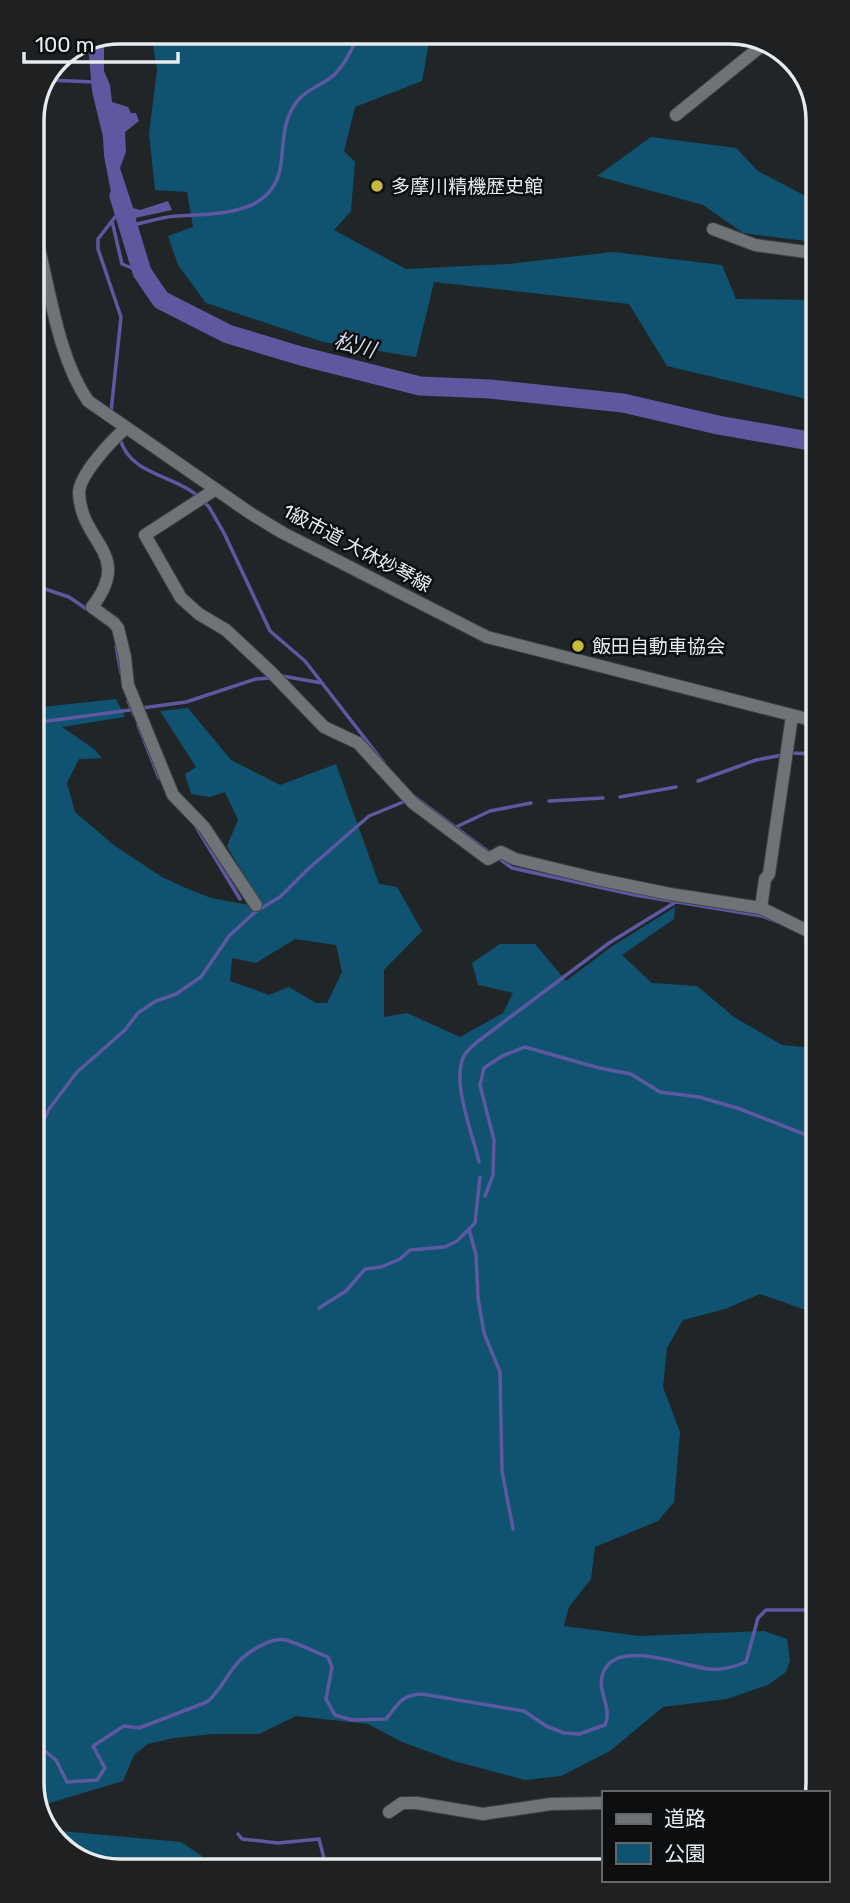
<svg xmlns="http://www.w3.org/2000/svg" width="850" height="1903" viewBox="0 0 850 1903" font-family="Rubik,'Noto Sans JP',sans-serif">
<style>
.green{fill:#0f5371;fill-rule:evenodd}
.water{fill:#5e58a1}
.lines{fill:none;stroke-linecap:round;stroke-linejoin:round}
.stream{stroke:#5e58a1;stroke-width:3.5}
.river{stroke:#5e58a1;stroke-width:19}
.minor-casing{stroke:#3e4346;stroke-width:14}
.minor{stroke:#6d7377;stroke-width:12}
.poi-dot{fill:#c7bb3b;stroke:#0c0e0f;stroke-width:2.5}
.labels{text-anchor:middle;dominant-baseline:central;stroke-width:5;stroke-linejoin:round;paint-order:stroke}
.poi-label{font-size:19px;fill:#e7ebed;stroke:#0c0e0f;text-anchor:start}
.street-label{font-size:19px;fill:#e7ebed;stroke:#0c0e0f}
.water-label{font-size:21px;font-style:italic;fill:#d9d9ee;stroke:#0c0e0f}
.rim{fill:none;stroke:#e7ebed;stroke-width:3.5}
</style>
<rect width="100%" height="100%" fill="#202528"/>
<path class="green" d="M151,32H431L422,81L355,107L344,151L355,162L351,211L334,230L406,269L508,264L613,252L722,265L736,299L814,300L815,401L667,366L629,304L434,282L416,357L323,342L206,303L178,265L168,236L193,227L187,192L155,190L149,134L157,70Z
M651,137L736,148L758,171L811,199L814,197V242L743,233L703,205L597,176Z
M116,699L125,717L62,727L94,749L102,758L79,759L67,783L75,812L115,846L162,877L188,889L211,898L249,905L245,877L227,846L238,820L225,792L210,797L191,794L185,774L196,767L160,711L188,708L231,760L280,785L336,764L379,884L397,887L422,931L384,970V1017L407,1013L460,1037L503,1013L513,993L478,985L472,963L500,944H535L566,981L611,947L675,907L674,919L622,955L652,983L697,986L734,1017L782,1045L804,1047L816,1037L817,1314L760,1294L725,1309L683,1320L667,1348L663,1387L680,1432L674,1502L658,1521L595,1547L591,1579L569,1607L564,1626L639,1636L764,1631L787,1639L790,1661L786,1672L768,1685L727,1699L663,1707L610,1751L561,1776L525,1780L454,1761L402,1742L368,1724L296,1716L259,1734H213L174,1738L148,1744L134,1755L123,1781L36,1807L33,708ZM295,939L336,945L342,972L327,1003H316L289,987L269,995L230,981L232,958L256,963Z
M49,1830L181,1842L223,1870L114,1871L66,1853Z"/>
<path class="water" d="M117,33L104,48V71L110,85L112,102L128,107L131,113H136L139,121L125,132L126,152L120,168L133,208L140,210L168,201L172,210L121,221L113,202L104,156L103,137L92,91L88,45Z"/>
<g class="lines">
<path class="stream" d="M47,80L94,82
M112,221L122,264L142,272
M129,226C144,223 161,217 176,216C217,213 274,217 281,164C284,141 282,117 300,98C309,88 325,84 335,74C345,64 355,45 358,32
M111,412L121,317L98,249V239L115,217L122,216
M120,439C131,476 173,474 198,496
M203,501L209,507L224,533L270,631L305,661L384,763
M33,585L69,597L88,610
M116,646L121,673
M282,676L322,683
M128,701L134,715
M142,708L186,702L256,679L270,678
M33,723L130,710
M138,725L159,778
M791,753L816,754
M698,781L756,760L783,755
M412,795L490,853
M620,797L676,787
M549,801L603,798
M195,825L240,899
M456,827L490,811L531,803
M497,857L512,868L635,895L762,916L777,922
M34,1141L49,1109L77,1072L125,1030L138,1013L156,1001L176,994L201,977L229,936L255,912L280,897L307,870L369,816L408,800
M35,1161L42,1181L35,1203
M479,1162C473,1134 452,1085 463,1058C465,1052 473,1046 477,1042L609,943L674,903
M485,1196L493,1175L494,1140L480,1085L484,1068L502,1056L525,1047L599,1068L631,1074L660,1092L699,1097L737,1108L817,1139
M469,1229L476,1255L478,1298L484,1333L500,1372L502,1471L513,1529
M319,1308L346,1291L365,1269L381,1267L400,1259L410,1250L445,1247L457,1241L475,1223L480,1177
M36,1744L56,1760L67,1782L97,1780L105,1768L93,1746L124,1726L139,1728L207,1702C219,1692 225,1679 234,1667C244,1654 270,1636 286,1640C300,1644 314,1652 328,1657L332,1667L326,1699L335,1715L352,1720L386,1719C399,1703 401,1695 422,1694L524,1711L546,1726L564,1733L579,1734L605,1725C613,1707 596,1691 603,1673C616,1638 683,1666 709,1669C722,1671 734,1667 746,1662L758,1618L766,1610H818
M238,1834L242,1839L278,1843L319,1839L327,1870"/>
<path class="river" d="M119,196L142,272L161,300L228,334L301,356L420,386L490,389L623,403L718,425L815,442"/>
<defs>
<path id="minor" d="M676,115L765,43
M32,222C49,278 55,353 88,401L250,513L283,533L487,637L815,721
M713,229L755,245L814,253
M126,428C112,440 79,475 79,493C81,544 134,553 92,607L114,623L118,628L125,657L128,685L173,795L204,827L256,905
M216,489L145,535L181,598L199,614L226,630L271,672L324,727L358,743L413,803L488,859L501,852L515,859L597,879L670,894L761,908L816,935
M761,908L765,879L769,874L792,716
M389,1812L402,1803H417L483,1814L551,1804L603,1803"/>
</defs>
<use href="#minor" class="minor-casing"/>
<use href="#minor" class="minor"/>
</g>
<g class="poi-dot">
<circle cx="377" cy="186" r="7"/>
<circle cx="578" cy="646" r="7"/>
</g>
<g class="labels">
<g class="poi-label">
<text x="391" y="186">多摩川精機歴史館</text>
<text x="592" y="646">飯田自動車協会</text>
</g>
<g class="street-label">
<text transform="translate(357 548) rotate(28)">1級市道 大休妙琴線</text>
</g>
<g class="water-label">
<text transform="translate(355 345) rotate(15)">松川</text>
</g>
</g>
<path d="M0 0H850V1903H0ZM120 44H730A76 76 0 0 1 806 120V1783A76 76 0 0 1 730 1859H120A76 76 0 0 1 44 1783V120A76 76 0 0 1 120 44Z" fill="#1e2021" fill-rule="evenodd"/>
<path class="rim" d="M120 44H730A76 76 0 0 1 806 120V1783A76 76 0 0 1 730 1859H120A76 76 0 0 1 44 1783V120A76 76 0 0 1 120 44Z"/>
<rect x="602" y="1791" width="228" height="91" fill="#0c0e0f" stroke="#646668" stroke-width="2"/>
<rect x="616" y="1814" width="35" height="10" fill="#6d7377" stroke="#646668" stroke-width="2"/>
<text x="664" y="1826" font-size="21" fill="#e7ebed">道路</text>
<rect x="616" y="1843" width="35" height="21" fill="#0f5371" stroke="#646668" stroke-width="2"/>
<text x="664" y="1861" font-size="21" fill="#e7ebed">公園</text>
<path d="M24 52v10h154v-10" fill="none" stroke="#e7ebed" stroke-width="3.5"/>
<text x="35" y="52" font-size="21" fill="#e7ebed" stroke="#0c0e0f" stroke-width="5" paint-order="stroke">100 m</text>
</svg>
